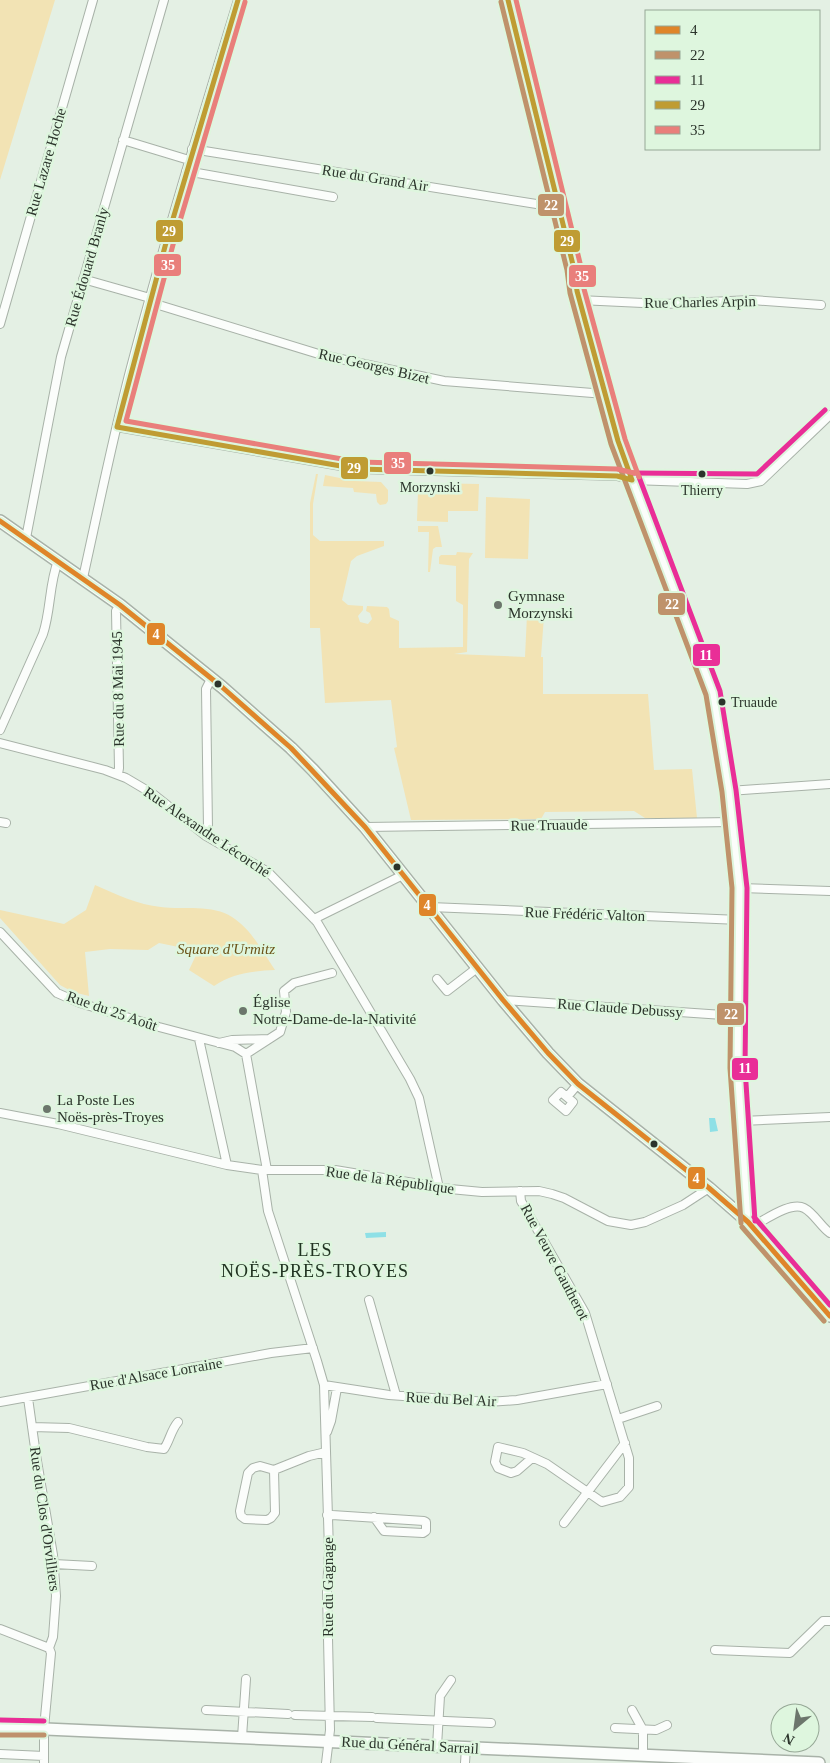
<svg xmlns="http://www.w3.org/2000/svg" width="830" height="1763" viewBox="0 0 830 1763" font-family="Georgia,serif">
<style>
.green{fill:#f2e3b4}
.water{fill:#8ee0e6}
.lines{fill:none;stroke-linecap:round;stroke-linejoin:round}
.street-casing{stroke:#a8b2a8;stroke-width:10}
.secondary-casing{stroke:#a8b2a8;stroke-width:14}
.street{stroke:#fbfdfb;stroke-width:8}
.secondary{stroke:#fbfdfb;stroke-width:11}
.bus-1-casing{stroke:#def6de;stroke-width:9}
.bus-2-casing{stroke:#def6de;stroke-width:9}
.bus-3-casing{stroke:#def6de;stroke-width:9}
.bus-4-casing{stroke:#def6de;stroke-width:9}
.bus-5-casing{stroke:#def6de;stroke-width:9}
.bus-1{stroke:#df8529;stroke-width:5}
.bus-2{stroke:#bf926b;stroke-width:5}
.bus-3{stroke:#e92e97;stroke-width:5}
.bus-4{stroke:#bf9c33;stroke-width:5}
.bus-5{stroke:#e97f7b;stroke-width:5}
.bus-dot{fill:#2b342b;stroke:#def6de;stroke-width:2}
.poi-dot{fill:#6c766c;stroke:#def6de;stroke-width:2}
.labels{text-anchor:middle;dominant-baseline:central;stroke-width:5;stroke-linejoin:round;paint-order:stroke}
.bus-label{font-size:14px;fill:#2b342b;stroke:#def6de}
.street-label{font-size:15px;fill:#2b342b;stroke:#def6de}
.poi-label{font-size:15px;fill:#2b342b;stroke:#def6de;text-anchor:start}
.park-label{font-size:15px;font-style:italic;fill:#6c541a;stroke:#def6de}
.quarter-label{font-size:18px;letter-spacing:1px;fill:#213422;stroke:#def6de}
.line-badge{stroke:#def6de;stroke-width:2}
.badge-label{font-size:14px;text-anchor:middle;font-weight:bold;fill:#fff}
</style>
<rect width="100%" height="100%" fill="#e4f0e4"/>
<path class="green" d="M0,0H55L0,180Z
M316,474H318L313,504V535L320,541H384V546L357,556L351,561L342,600L348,605L363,606V610L358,616L360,622L368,624L372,619L370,613L366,611L367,606L387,607L389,609L390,617L399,621V648L463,647V605L456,601V566L439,564V557L441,555H456L457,552L473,553L469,559L467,652L454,654L525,657L527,615L544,616L541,657H543V694H648L654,770L692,769L697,818H645L634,811L545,812L541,819L411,820L394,748L397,747L391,700L325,703L320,628H310V503Z
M325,475L355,481L381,482L388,490V501L386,504L380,505L377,502L376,494L354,492L353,488L323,486Z
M428,483L479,484L478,511H448V522L417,521L418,491L425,489Z
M486,497L530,499L528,559L485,558Z
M418,526H438L442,547H436L433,549L430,572H428L429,532H418Z
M95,885C116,894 138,905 161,907C183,910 213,904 232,917C252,930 262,951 275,970C254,971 232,973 214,986L189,970L198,951L159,943L148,950L110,949L85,952L89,996L73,992L60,985L0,918V910L64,924L86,910Z"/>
<path class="water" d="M709,1118H715L718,1131L710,1132Z
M386,1232V1237L366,1238L365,1233Z"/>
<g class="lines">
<defs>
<path id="street" d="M123,140L189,160
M192,149L549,206L558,205
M186,171L333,197
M83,279L150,298
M579,300L664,304L752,300L821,305
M149,302L322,355L444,381L605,394
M0,324L93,0
M117,427L358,469L617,476L632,480L747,484L761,481L830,415
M26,538L61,357L164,0
M83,578C98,510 112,442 129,375C162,249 200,124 238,0
M0,730L43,634C51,610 49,584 58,561
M0,743L105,770L126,778L153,794L206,836L268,872L317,922L410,1079L419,1098L439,1188
M118,774L119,768L116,611L120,605
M729,791L830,784
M0,822L6,823
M365,827L733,822
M206,836L208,828L206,689L211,679
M740,888L830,891
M430,907L740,920
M314,919L403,875
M0,932L57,993L80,1003L159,1027L235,1047L246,1054
M437,979L447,991L477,968
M503,1000L738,1016
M199,1039L227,1165
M219,1043L232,1040L269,1039
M246,1054L280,1032L286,1012L284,991L294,983L332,973
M246,1054L267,1170
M567,1097L573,1102L566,1111L553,1100L561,1092L567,1097L578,1084
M0,1113L58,1124L227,1165L262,1170H335L450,1189L482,1192L539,1191L552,1194L564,1198L608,1221L631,1225L645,1222L683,1205L709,1188
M742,1121L830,1117
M262,1170L268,1211L317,1361L324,1385L329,1551L327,1592L330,1730L326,1763
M520,1191L521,1201L585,1313L629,1458V1487L620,1497L602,1502L547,1464L523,1453L498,1447L495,1462L498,1468L511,1473L517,1471L532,1458
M753,1226C765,1220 791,1201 804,1208C814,1213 821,1227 830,1233
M369,1300L396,1395
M324,1385L389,1395L488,1402L517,1400L607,1384
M28,1398L36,1455L53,1555L56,1596L53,1637L49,1648L51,1653L44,1728V1763
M0,1402L271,1353L313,1348
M618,1419L657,1406
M32,1427L69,1428L147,1447L164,1449C170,1440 171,1430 178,1422
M327,1432L331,1421L337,1388
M274,1470L275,1513L271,1518L267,1520L245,1519L241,1516L240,1511L248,1473L253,1468L260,1466L274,1470L309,1456L326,1452
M327,1515H332L424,1521L426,1522V1531L423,1533L384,1531L374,1517
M564,1523L625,1443
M54,1564L92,1566
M0,1629L49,1648
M715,1650L790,1653L823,1621H830
M206,1710L288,1714
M632,1710L643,1730V1755
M295,1715L372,1717
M377,1718L491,1723
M615,1728L656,1730L667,1725
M242,1737L246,1679
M437,1746L440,1696L451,1680
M0,1754L44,1756
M465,1763L466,1747"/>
<path id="secondary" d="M508,0L574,269L577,291L618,441L713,693L729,791L740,888L737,1068L748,1222
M0,521L120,605L222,687L291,748L313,770L365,827L503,1000L548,1053L578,1084L709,1188L748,1222L830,1316
M0,1727L819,1763"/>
</defs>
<use href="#street" class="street-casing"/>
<use href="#secondary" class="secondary-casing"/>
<use href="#street" class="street"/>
<use href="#secondary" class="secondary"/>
<defs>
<path id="bus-1" d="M0,521L120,605L222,687L291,748L365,827L503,1000L548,1053L578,1084L709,1188L748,1222L830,1316"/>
<path id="bus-2" d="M501,2L567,270L570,293L611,444L706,695L722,792L732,888L730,1068L741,1223
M742,1227L824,1321
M0,1735H44"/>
<path id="bus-3" d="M632,473L757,474L825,410
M639,477L720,691L736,790L747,888L745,1068L755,1221
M754,1217L830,1305
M0,1720L44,1721"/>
<path id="bus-4" d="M238,0L167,239L117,427L358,469L617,476L632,480
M508,0L574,269L577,291L618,441L632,480"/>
<path id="bus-5" d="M516,0L581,267L584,289L625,439L639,477
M245,2L174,241L126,421L359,462L617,469L634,473"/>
</defs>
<use href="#bus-1" class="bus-1-casing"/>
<use href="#bus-2" class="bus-2-casing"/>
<use href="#bus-3" class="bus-3-casing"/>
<use href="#bus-4" class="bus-4-casing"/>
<use href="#bus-5" class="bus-5-casing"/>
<use href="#bus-1" class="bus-1"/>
<use href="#bus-2" class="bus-2"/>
<use href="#bus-3" class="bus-3"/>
<use href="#bus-4" class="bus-4"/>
<use href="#bus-5" class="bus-5"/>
</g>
<g class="bus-dot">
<circle cx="430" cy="471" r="4.5"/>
<circle cx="702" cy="474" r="4.5"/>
<circle cx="218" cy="684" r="4.5"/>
<circle cx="722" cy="702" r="4.5"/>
<circle cx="397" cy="867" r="4.5"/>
<circle cx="654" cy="1144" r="4.5"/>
</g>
<g class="poi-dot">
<circle cx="498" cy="605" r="5"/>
<circle cx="243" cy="1011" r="5"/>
<circle cx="47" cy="1109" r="5"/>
</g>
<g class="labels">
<g class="bus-label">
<text x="430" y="487">Morzynski</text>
<text x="702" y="490">Thierry</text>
<text x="731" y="702" text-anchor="start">Truaude</text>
</g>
<g class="street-label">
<text transform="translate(46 162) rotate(-74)">Rue Lazare Hoche</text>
<text transform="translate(375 178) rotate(9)">Rue du Grand Air</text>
<text transform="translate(87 267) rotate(-74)">Rue Édouard Branly</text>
<text transform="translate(700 302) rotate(-1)">Rue Charles Arpin</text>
<text transform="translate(374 366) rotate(13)">Rue Georges Bizet</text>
<text transform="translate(118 689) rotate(-91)">Rue du 8 Mai 1945</text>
<text transform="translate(549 825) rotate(-1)">Rue Truaude</text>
<text transform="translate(207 832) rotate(34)">Rue Alexandre Lécorché</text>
<text transform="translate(585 914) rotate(2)">Rue Frédéric Valton</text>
<text transform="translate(620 1008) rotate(4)">Rue Claude Debussy</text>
<text transform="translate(112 1011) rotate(19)">Rue du 25 Août</text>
<text transform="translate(390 1180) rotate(8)">Rue de la République</text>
<text transform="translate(555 1262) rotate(62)">Rue Veuve Gautherot</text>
<text transform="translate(156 1374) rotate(-10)">Rue d'Alsace Lorraine</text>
<text transform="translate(451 1399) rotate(3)">Rue du Bel Air</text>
<text transform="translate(45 1519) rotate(82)">Rue du Clos d'Orvilliers</text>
<text transform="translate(328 1587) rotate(-90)">Rue du Gagnage</text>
<text transform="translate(410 1745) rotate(3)">Rue du Général Sarrail</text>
</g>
<g class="poi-label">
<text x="508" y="596">Gymnase<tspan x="508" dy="17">Morzynski</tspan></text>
<text x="253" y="1002">Église<tspan x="253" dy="17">Notre-Dame-de-la-Nativité</tspan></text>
<text x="57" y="1100">La Poste Les<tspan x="57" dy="17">Noës-près-Troyes</tspan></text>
</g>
<g class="park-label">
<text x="226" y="949">Square d'Urmitz</text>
</g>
<g class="quarter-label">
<text x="315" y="1250">LES<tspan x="315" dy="21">NOËS-PRÈS-TROYES</tspan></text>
</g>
</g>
<g class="line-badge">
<rect x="537" y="193" width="28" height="24" rx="5" fill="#bf926b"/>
<rect x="155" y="219" width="29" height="24" rx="5" fill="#bf9c33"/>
<rect x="553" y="229" width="28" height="24" rx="5" fill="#bf9c33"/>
<rect x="153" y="253" width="29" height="24" rx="5" fill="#e97f7b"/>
<rect x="568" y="264" width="29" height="24" rx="5" fill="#e97f7b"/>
<rect x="383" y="451" width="29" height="24" rx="5" fill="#e97f7b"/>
<rect x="340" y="456" width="29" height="24" rx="5" fill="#bf9c33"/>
<rect x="657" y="592" width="29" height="24" rx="5" fill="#bf926b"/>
<rect x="146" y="622" width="20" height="24" rx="5" fill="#df8529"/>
<rect x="692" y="643" width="29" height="24" rx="5" fill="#e92e97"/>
<rect x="418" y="893" width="19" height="24" rx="5" fill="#df8529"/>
<rect x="716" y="1002" width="29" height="24" rx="5" fill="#bf926b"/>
<rect x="731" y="1057" width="28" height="24" rx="5" fill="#e92e97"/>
<rect x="687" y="1166" width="19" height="24" rx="5" fill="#df8529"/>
</g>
<g class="badge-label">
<text x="551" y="210">22</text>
<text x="169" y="236">29</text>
<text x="567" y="246">29</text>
<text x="168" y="270">35</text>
<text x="582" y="281">35</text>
<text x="398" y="468">35</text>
<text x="354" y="473">29</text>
<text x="672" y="609">22</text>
<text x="156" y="639">4</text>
<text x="706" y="660">11</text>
<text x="427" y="910">4</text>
<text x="731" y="1019">22</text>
<text x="745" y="1073">11</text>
<text x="696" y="1183">4</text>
</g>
<rect x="645" y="10" width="175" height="140" fill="#def6de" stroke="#96a896"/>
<rect x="655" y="26" width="25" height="8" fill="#df8529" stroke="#96a896"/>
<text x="690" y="35" font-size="15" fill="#2b342b">4</text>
<rect x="655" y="51" width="25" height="8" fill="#bf926b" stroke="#96a896"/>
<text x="690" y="60" font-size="15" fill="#2b342b">22</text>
<rect x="655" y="76" width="25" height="8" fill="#e92e97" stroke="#96a896"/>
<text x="690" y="85" font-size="15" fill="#2b342b">11</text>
<rect x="655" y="101" width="25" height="8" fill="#bf9c33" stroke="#96a896"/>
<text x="690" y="110" font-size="15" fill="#2b342b">29</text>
<rect x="655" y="126" width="25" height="8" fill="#e97f7b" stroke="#96a896"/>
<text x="690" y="135" font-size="15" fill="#2b342b">35</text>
<g transform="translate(795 1728) rotate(209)"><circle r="24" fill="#def6de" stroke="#96a896"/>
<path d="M0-4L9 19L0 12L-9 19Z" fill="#6c766c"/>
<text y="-8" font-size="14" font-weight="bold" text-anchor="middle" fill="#2b342b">N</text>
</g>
</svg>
